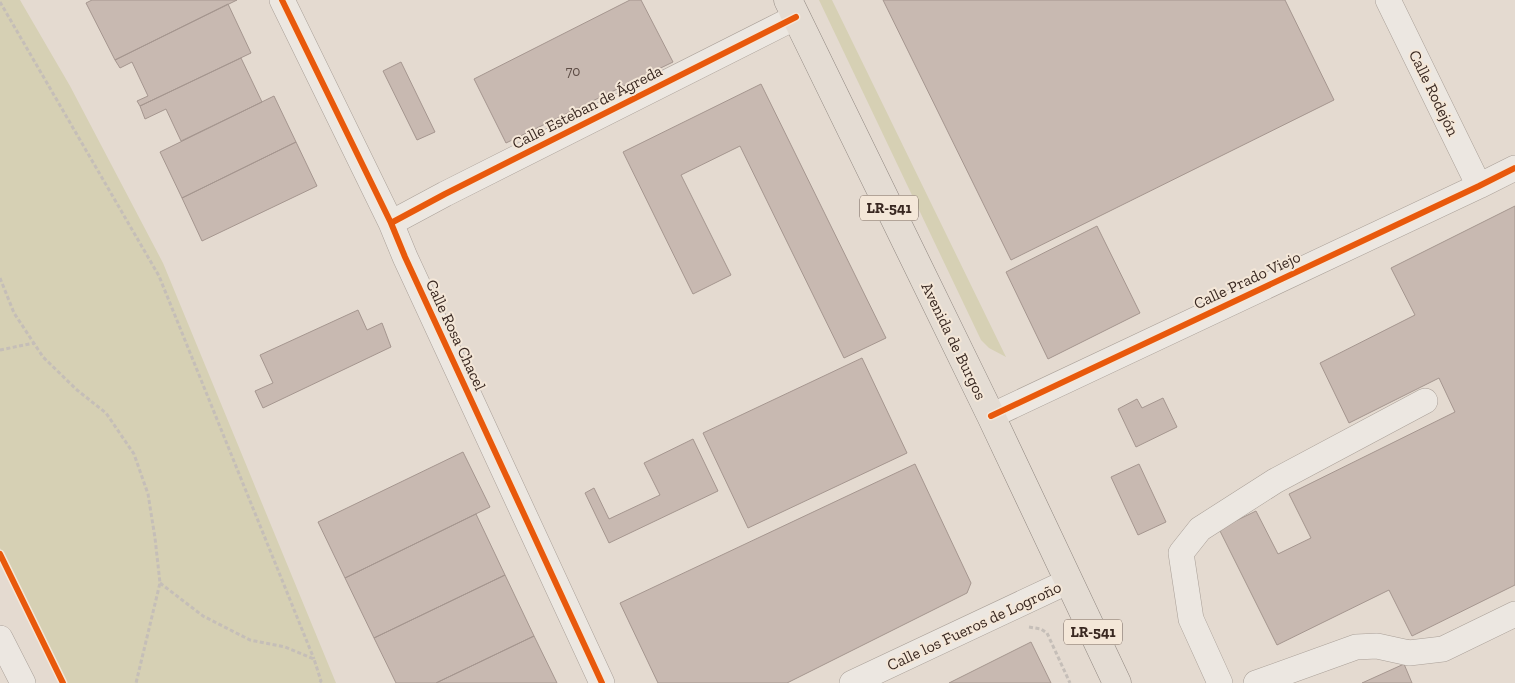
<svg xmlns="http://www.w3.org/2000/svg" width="1515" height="683" viewBox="0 0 1515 683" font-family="'Zilla Slab',serif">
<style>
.green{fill:#d6d0b4}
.building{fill:#c8b9b1;stroke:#a5968f}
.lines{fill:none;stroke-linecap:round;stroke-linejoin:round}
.minor-casing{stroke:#aaa098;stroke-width:26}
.major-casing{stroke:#8f867f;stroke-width:29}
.path{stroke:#c5beb8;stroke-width:3;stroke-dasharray:4 2.5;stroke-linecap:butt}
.minor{stroke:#ece7e1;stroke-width:25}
.major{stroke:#e4dcd3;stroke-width:28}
.cycleway-casing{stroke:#f4e7d8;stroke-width:9}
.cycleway{stroke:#e8590c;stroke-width:6}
.labels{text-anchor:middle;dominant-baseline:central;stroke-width:4;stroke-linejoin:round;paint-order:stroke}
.number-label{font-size:14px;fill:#5d4c45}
.shield{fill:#f4e7d8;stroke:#716158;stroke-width:1}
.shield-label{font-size:15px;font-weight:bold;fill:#392821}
.street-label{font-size:16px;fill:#392821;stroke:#f4e7d8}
</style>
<rect width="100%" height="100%" fill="#e4dad0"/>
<path class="green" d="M0,0H20L70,86L163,263L336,683H66L0,548Z
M819,0H832L1006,357L989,348L981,340Z"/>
<path class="building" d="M92,0H237L115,60L86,3Z
M630,0H641L673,62L506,143L474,79Z
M883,0H1285L1334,100L1011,260Z
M228,4L251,53L140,106L137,101L148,96L132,62L120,68L115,60Z
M241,58L262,102L181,141L166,109L145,119L140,106Z
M401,62L435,132L417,140L383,71Z
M761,84L886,338L844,358L740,146L681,175L731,275L693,294L623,152Z
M274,96L296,142L182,198L160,152Z
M296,142L317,186L202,241L182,198Z
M1515,206V585L1412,636L1389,590L1277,645L1219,529L1256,511L1278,554L1311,538L1289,494L1455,412L1439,378L1349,423L1320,363L1415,315L1391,268Z
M1097,226L1140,313L1048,359L1006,272Z
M358,310L367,330L382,323L391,347L263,408L255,391L273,383L260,355Z
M862,358L907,453L748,528L703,433Z
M1163,398L1177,427L1136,447L1118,409L1137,399L1142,408Z
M693,439L718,491L609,543L585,493L594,488L609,519L660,495L644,463Z
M463,452L490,507L345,578L318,522Z
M915,464L971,583L967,593L787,683H658L620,603Z
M1139,464L1166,522L1138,535L1111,477Z
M476,514L505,575L374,638L345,578Z
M505,575L534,636L436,683H396L374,638Z
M534,636L557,683H436Z
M1031,642L1051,683H949Z
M1404,664L1412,683H1362Z"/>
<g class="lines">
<defs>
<path id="minor" d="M282,0L391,223L405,257L602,683
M1388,0L1479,186
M391,223L445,194L796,17
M991,416L1479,186L1515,168
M0,638L23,683
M852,683L1069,581
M1220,683L1191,619L1181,553L1200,529L1275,481L1425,401
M1256,683L1356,647L1377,646L1409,653L1443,649L1515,614"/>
<path id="major" d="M788,0L991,416L1117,683"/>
</defs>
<use href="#minor" class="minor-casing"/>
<use href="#major" class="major-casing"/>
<path class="path" d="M0,2L159,276L314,659
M0,278L14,313L43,357L77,390L106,413L134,454L148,494L155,538L160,583L136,683
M0,350L34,343
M160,583L203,616L250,640L285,647L314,659L321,681L319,683
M1029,627L1041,629L1047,633L1070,683"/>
<use href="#minor" class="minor"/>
<use href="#major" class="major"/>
<defs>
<path id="cycleway" d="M282,0L391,223L405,257L602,683
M391,223L445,194L796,17
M991,416L1479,186L1515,168
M0,554L63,683"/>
</defs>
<use href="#cycleway" class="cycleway-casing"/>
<use href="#cycleway" class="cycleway"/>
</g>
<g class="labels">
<g class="number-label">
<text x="573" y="71">70</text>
</g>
<g class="shield">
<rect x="860" y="195.5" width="58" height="25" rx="4"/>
<rect x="1064" y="619.5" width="58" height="25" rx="4"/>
</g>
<g class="shield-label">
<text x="889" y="208">LR-541</text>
<text x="1093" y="632">LR-541</text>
</g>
<g class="street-label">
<text transform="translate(1434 93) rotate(64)">Calle Rodejón</text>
<text transform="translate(587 107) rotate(-27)">Calle Esteban de Ágreda</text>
<text transform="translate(1247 280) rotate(-25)">Calle Prado Viejo</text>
<text transform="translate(456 335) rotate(65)">Calle Rosa Chacel</text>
<text transform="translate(954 341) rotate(64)">Avenida de Burgos</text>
<text transform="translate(974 626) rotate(-25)">Calle los Fueros de Logroño</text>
</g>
</g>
</svg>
